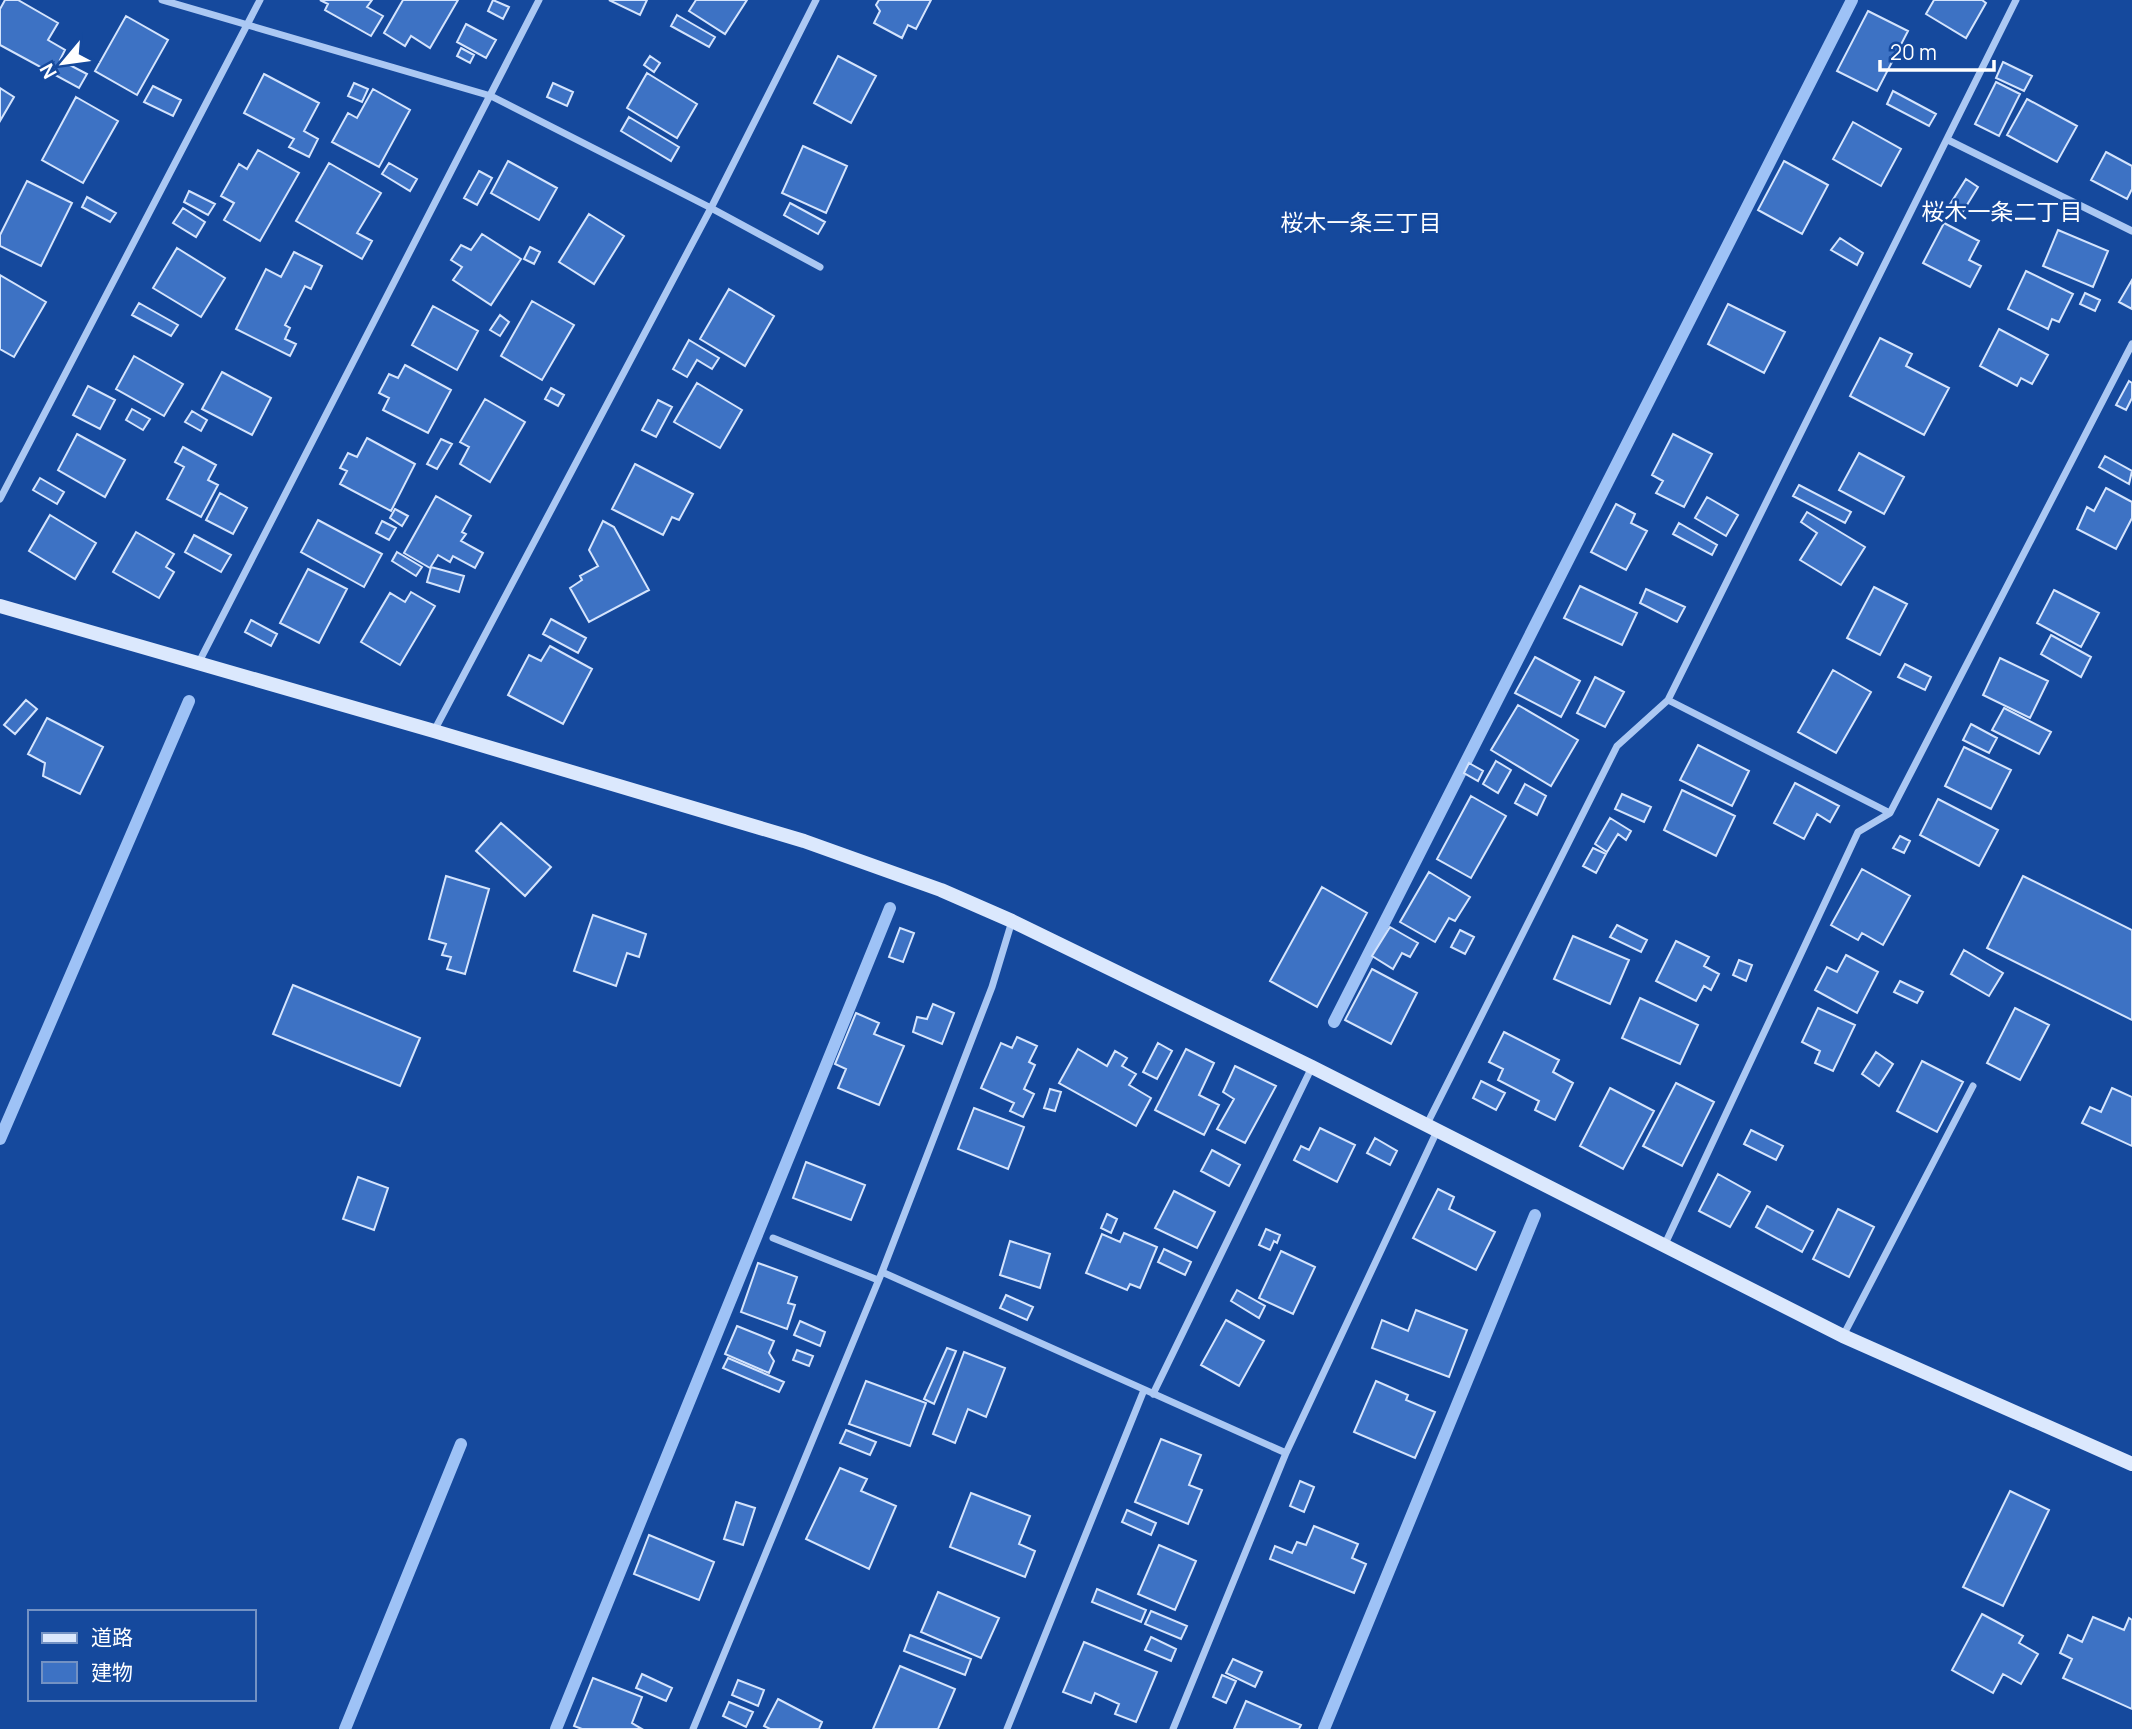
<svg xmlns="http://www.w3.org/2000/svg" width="2132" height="1729" viewBox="0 0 2132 1729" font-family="Manrope,'Noto Sans JP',sans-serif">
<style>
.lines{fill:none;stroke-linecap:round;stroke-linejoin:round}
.stream{stroke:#9ec2f6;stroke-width:12}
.building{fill:#3d72c4;stroke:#d4e4fd;stroke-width:2}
.street{stroke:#abc8f3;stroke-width:7}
.secondary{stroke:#dbe8fd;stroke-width:14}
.labels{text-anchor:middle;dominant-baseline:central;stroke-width:5;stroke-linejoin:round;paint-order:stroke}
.neighbourhood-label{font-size:23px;fill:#fff;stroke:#15499d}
</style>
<rect width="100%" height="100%" fill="#15499d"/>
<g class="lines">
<path class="stream" d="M1334,1022L1852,0
M0,1139L189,701
M345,1729L461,1444
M556,1729L890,908
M1324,1729L1535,1215"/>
</g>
<path class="building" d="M5,0H18L58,23L48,40L65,50L60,60L87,74L79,88L0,45V9Z
M320,0H372L367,7L383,16L371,36L325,10L328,4Z
M403,0H458L430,48L411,36L405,46L384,33Z
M493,0L509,7L503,19L488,11Z
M609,0H647L640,15Z
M696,0H747L725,34L689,11Z
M879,0H931L916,29L908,25L902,38L874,23L880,11L876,5Z
M1934,0H1982L1986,3L1966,38L1926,14Z
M1868,11L1908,31L1877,91L1837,71Z
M677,15L715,37L709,47L671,26Z
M126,16L168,40L137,95L95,71Z
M466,24L496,40L486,58L457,42Z
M461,48L474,55L470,63L457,56Z
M650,56L660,63L654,72L644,65Z
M838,56L876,76L851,123L814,103Z
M2003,62L2032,76L2024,91L1996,78Z
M647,73L697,104L677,138L627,108Z
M264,74L319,103L304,131L318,139L309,157L289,147L294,139L244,113Z
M1996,82L2020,94L1999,136L1975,124Z
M354,83L368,89L362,102L348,96Z
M553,83L573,92L567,106L547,97Z
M153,86L181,100L173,116L144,102Z
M0,88L14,97L0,121Z
M373,89L410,110L379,167L332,142L348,113L357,118Z
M1893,91L1936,114L1929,126L1887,104Z
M76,97L118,121L83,183L42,160Z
M2027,99L2077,126L2057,162L2007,135Z
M629,117L679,147L671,161L621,131Z
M1853,122L1901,149L1881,186L1833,159Z
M803,146L847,166L826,213L782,193Z
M258,150L299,173L260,241L224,220L234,203L221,196L239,164L247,169Z
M2106,152L2132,166V189L2127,199L2091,180Z
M508,161L557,188L539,220L491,193Z
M1784,161L1828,185L1802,234L1758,210Z
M329,163L381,193L357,233L372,241L362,259L296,221Z
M389,163L417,179L410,191L382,174Z
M479,171L492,178L477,205L464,198Z
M1966,179L1978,187L1962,213L1949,206Z
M27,181L72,203L41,266L0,246V235Z
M189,191L215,204L208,215L184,202Z
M87,197L116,213L110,222L82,207Z
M790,203L825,222L818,234L784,215Z
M183,208L205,222L196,237L173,223Z
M589,214L624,236L594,284L559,262Z
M1944,223L1979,241L1969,260L1981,266L1970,287L1923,263Z
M2058,230L2108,251L2093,287L2043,266Z
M482,234L521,259L491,305L453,280L462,267L451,260L461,245L471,250Z
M1840,238L1863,253L1857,265L1831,250Z
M530,247L540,252L534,264L524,259Z
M177,248L225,278L201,317L153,288Z
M294,252L322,266L311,289L305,286L285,325L290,328L285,339L296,344L290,356L236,329L266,269L281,277Z
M2026,271L2073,294L2059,322L2052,319L2048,329L2008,309Z
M0,275L46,302L14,357L0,349Z
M2132,280V309L2119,302Z
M729,289L774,316L745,366L700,339Z
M2085,293L2100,300L2095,311L2080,304Z
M532,301L574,325L542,380L501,356Z
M139,303L178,325L171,336L132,315Z
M1728,304L1785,332L1764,373L1708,344Z
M433,306L478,331L457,370L412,345Z
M500,315L509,322L500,336L490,330Z
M1999,329L2048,355L2032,384L2021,378L2017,386L1980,366Z
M1880,338L1912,354L1906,366L1949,388L1924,435L1850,396Z
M689,340L719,358L712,369L697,360L687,377L673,369Z
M134,356L183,384L164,416L116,389Z
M405,365L451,390L428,433L383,410L389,398L379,393L389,374L398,378Z
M222,372L271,398L252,435L202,409Z
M2129,381L2132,383V398L2126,410L2116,405Z
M697,383L742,410L720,448L674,422Z
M88,386L115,400L100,429L73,415Z
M551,388L564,395L558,406L545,399Z
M485,399L525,422L490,482L460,464L469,447L460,442Z
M658,400L672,407L656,437L642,430Z
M132,409L150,419L143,430L126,420Z
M192,411L207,420L201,431L185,422Z
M77,434L125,460L105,497L58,470Z
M1673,434L1712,454L1684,507L1656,493L1663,481L1652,475Z
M367,438L415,464L391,511L340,484L347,471L340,468L348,453L357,457Z
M441,439L452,444L437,469L427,464Z
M183,447L216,465L208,480L218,485L201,517L167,499L184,467L175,462Z
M1859,453L1904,477L1884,514L1839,490Z
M2105,456L2132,471L2129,484L2099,467Z
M635,464L693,494L679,520L672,517L663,535L612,509Z
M40,478L64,492L57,504L33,490Z
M1799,485L1851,512L1845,523L1793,496Z
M2106,488L2132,502V518L2116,549L2077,529L2087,507L2094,511Z
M220,493L247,508L233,534L206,520Z
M436,496L471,516L462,532L466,534L461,541L483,553L475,568L453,556L450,562L438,555L430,568L404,553Z
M1707,497L1738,515L1726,536L1695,518Z
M1616,504L1635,514L1631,523L1647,531L1626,570L1591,552Z
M395,509L408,516L402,526L390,518Z
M1807,512L1865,547L1841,585L1800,560L1817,533L1801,522Z
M50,515L96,543L75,579L29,551Z
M318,520L382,554L364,587L301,552Z
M382,521L396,528L389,540L376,533Z
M603,521L614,527L649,590L589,622L570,588L582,580L580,576L598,566L589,550Z
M1679,523L1717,545L1712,555L1673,534Z
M136,532L174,554L166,567L174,572L159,598L113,572Z
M194,535L231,555L221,572L185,552Z
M397,552L422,567L416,576L392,561Z
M431,567L464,576L459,592L427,582Z
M308,569L347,589L319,643L280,623Z
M1580,586L1637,613L1622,645L1564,618Z
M1874,587L1907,604L1880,655L1847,638Z
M1646,589L1685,607L1677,622L1640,603Z
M2054,590L2099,613L2081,647L2037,623Z
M411,592L435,606L400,665L361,642L390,593L405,602Z
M551,619L586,638L578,653L543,634Z
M251,620L277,634L271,646L245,632Z
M2051,635L2091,657L2081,677L2041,654Z
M550,646L592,669L563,724L508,695L529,655L541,661Z
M1535,657L1580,681L1561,717L1515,693Z
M2000,658L2048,681L2030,718L1983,695Z
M1905,664L1931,677L1925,690L1898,677Z
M1833,670L1871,692L1836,753L1798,732Z
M1595,677L1624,692L1605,727L1577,713Z
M26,700L37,709L15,734L4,725Z
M1518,705L1578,740L1551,786L1491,750Z
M2004,708L2051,732L2039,754L1992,730Z
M47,718L103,747L80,794L43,776L45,763L28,754Z
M1971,724L1997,738L1989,753L1963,740Z
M1698,745L1749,771L1732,806L1680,780Z
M1964,747L2011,770L1991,809L1945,786Z
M1496,761L1511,770L1498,793L1483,784Z
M1469,763L1483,771L1478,781L1464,773Z
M1795,783L1839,806L1830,822L1817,814L1804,839L1774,823Z
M1525,784L1546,796L1537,815L1515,803Z
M1682,790L1735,816L1716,856L1664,830Z
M1622,794L1651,807L1644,822L1615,809Z
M1471,796L1506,816L1471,878L1437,859Z
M1938,799L1998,830L1979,866L1920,835Z
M1610,818L1631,831L1626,840L1618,834L1607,852L1595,844Z
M501,823L551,867L525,896L476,851Z
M1900,836L1910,841L1904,853L1893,848Z
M1593,848L1606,854L1596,873L1583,866Z
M1862,869L1910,896L1883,945L1862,933L1858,940L1831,925Z
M1429,872L1470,897L1455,921L1449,918L1435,942L1400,922Z
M446,876L489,889L465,974L447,969L451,957L442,955L446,944L429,939Z
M2023,876L2132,930V1020L1987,948Z
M1322,887L1367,913L1317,1007L1270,981Z
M593,915L646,934L639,957L627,953L616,986L574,971Z
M1617,925L1647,940L1641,952L1610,937Z
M1390,927L1418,943L1410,957L1402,953L1393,969L1372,956Z
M900,928L914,933L903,962L889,957Z
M1460,930L1474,937L1465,954L1451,947Z
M1573,936L1629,960L1610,1004L1554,979Z
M1676,941L1709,957L1704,966L1719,974L1711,990L1704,986L1696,1001L1656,981Z
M1964,950L2003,973L1989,996L1951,974Z
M1846,955L1878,972L1857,1013L1815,990L1827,967L1837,972Z
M1739,960L1752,965L1746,981L1733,975Z
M1372,969L1417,993L1391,1044L1345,1020Z
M1900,981L1923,992L1917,1003L1894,992Z
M293,985L420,1038L400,1086L273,1034Z
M1640,998L1698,1025L1680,1064L1622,1038Z
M933,1004L954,1013L942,1044L913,1032L917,1017L927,1019Z
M1818,1008L1855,1025L1833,1071L1815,1063L1820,1051L1802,1042Z
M2015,1008L2049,1025L2020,1080L1987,1063Z
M856,1013L879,1023L874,1034L904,1046L879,1105L838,1088L846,1069L835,1064Z
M1504,1032L1559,1060L1553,1072L1573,1083L1555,1120L1535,1110L1539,1101L1498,1080L1503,1069L1489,1062Z
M1017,1037L1037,1046L1029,1062L1035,1065L1024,1089L1034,1094L1023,1117L1010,1111L1014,1103L981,1088L1001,1043L1012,1048Z
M1158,1043L1172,1051L1157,1079L1143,1072Z
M1078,1049L1107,1066L1115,1051L1127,1058L1122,1066L1136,1074L1129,1085L1151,1098L1136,1126L1059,1083Z
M1186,1049L1214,1063L1199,1095L1219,1105L1204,1135L1155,1110Z
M1876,1052L1893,1064L1879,1086L1862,1074Z
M1922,1061L1963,1082L1937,1132L1897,1111Z
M1235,1066L1276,1086L1245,1143L1217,1129L1234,1099L1223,1092Z
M1481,1081L1505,1093L1496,1110L1473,1098Z
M1676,1083L1714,1102L1682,1166L1643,1146Z
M1610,1088L1654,1111L1623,1169L1580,1146Z
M2112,1088L2132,1097V1146L2082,1123L2090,1107L2101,1112Z
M1050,1089L1061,1092L1055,1111L1044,1108Z
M974,1108L1024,1127L1008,1169L958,1149Z
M1320,1128L1355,1145L1337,1182L1294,1160L1301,1146L1309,1150Z
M1751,1130L1783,1146L1776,1160L1744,1144Z
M1375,1138L1397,1151L1390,1165L1367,1153Z
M1212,1150L1240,1165L1229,1186L1201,1171Z
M806,1162L865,1185L851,1220L793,1198Z
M1718,1174L1750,1192L1730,1227L1699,1211Z
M358,1177L388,1188L374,1230L343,1219Z
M1438,1189L1454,1197L1449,1209L1495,1232L1476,1270L1413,1238Z
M1174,1191L1215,1212L1197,1248L1155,1228Z
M1767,1206L1813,1231L1802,1252L1756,1227Z
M1838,1209L1874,1227L1849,1277L1813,1259Z
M1107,1214L1117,1219L1111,1233L1101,1228Z
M1266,1229L1280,1235L1277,1243L1274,1241L1270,1250L1259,1245Z
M1124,1233L1157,1247L1140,1288L1130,1284L1127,1290L1086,1273L1102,1234L1120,1242Z
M1010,1241L1050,1254L1040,1288L1000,1275Z
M1164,1249L1191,1262L1185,1275L1158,1262Z
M1281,1251L1315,1267L1293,1314L1259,1298Z
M758,1263L797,1277L788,1303L795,1305L787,1329L741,1312Z
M1237,1290L1265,1306L1259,1318L1231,1301Z
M1006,1295L1033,1307L1027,1320L1000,1308Z
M1416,1310L1467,1330L1449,1377L1372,1348L1382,1320L1408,1331Z
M1226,1320L1264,1341L1239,1386L1201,1365Z
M800,1321L825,1332L820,1346L794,1335Z
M737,1326L774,1341L769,1353L774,1361L769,1373L725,1354Z
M947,1348L956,1351L934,1404L924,1399Z
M797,1350L813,1356L809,1366L793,1360Z
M964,1352L1005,1368L986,1417L968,1409L955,1443L933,1434Z
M728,1358L784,1382L779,1392L723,1368Z
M866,1381L926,1403L910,1446L849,1424Z
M1376,1381L1408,1395L1406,1400L1435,1412L1415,1458L1354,1432Z
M846,1430L876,1442L870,1455L840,1443Z
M1161,1439L1201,1455L1189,1485L1202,1490L1188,1524L1135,1502Z
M840,1468L867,1479L861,1491L896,1506L869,1569L806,1539Z
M1300,1481L1314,1487L1304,1512L1290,1506Z
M2010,1491L2049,1510L2003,1606L1963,1587Z
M971,1493L1030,1516L1019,1544L1035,1551L1025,1577L950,1547Z
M736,1502L755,1508L743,1545L724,1539Z
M1127,1510L1156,1523L1151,1535L1122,1522Z
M1314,1526L1358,1544L1352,1558L1366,1564L1354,1593L1270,1559L1275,1546L1292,1553L1297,1542L1306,1545Z
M649,1535L714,1562L699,1600L634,1574Z
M1159,1545L1196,1561L1175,1610L1138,1594Z
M1097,1589L1146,1610L1141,1622L1092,1602Z
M938,1592L999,1618L981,1658L921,1632Z
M1151,1611L1187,1626L1181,1639L1145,1624Z
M1982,1614L2023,1636L2019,1643L2038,1654L2021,1684L2003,1674L1993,1693L1952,1670Z
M2093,1617L2124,1630L2129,1618L2132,1620V1709L2063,1678L2072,1659L2060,1653L2068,1635L2082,1642Z
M910,1635L971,1659L965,1675L904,1651Z
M1151,1637L1176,1649L1171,1661L1145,1650Z
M1084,1642L1157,1672L1136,1722L1115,1714L1119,1704L1095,1693L1091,1703L1063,1692Z
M1233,1659L1262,1672L1255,1687L1226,1673Z
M900,1666L955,1689L938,1729H873Z
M642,1674L672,1688L666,1701L636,1688Z
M1222,1675L1236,1681L1226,1703L1213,1697Z
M593,1678L642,1697L632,1723L642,1729H582L574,1726Z
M738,1680L764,1690L758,1706L732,1695Z
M778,1699L822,1722L819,1729H770L764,1726Z
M1246,1701L1301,1725L1299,1729H1234Z
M729,1702L753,1712L746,1727L723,1716Z"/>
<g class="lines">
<path class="street" d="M162,0L491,96L711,208L820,267
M1948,140L2132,231
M0,499L260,0
M199,662L539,0
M1668,700L2016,0
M434,731L711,208L816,0
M1427,1124L1617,746L1668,700L1890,813
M773,1238L878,1280
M1665,1244L1858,832L1890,813L2132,344
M882,1272L1286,1453
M1843,1336L1973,1086
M1153,1394L1312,1067
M693,1729L882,1272L992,987L1012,921
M1007,1729L1144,1390
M1173,1729L1286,1453L1437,1131"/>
<path class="secondary" d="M0,606L434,731L804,841L941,890L1012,921L1312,1067L1843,1336L2132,1464"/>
</g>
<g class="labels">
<g class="neighbourhood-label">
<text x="2002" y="211">桜木一条二丁目</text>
<text x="1361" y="222">桜木一条三丁目</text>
</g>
</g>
<rect x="28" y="1610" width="228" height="91" fill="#15499d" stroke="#7392c4" stroke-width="2"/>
<rect x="42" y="1633" width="35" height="10" fill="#dbe8fd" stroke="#7392c4" stroke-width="2"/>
<text x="91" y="1645" font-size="21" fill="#ffffff">道路</text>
<rect x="42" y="1662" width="35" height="21" fill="#3d72c4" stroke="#7392c4" stroke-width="2"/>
<text x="91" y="1680" font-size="21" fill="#ffffff">建物</text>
<g transform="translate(63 63) rotate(241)" stroke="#15499d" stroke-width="5" paint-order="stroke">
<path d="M0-5L12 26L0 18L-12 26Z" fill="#ffffff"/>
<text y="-10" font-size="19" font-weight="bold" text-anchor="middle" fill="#ffffff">N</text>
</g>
<path d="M1880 60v10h114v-10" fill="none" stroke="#ffffff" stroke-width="3.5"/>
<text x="1890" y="60" font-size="21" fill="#ffffff" stroke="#15499d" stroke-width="5" paint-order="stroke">20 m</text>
</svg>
